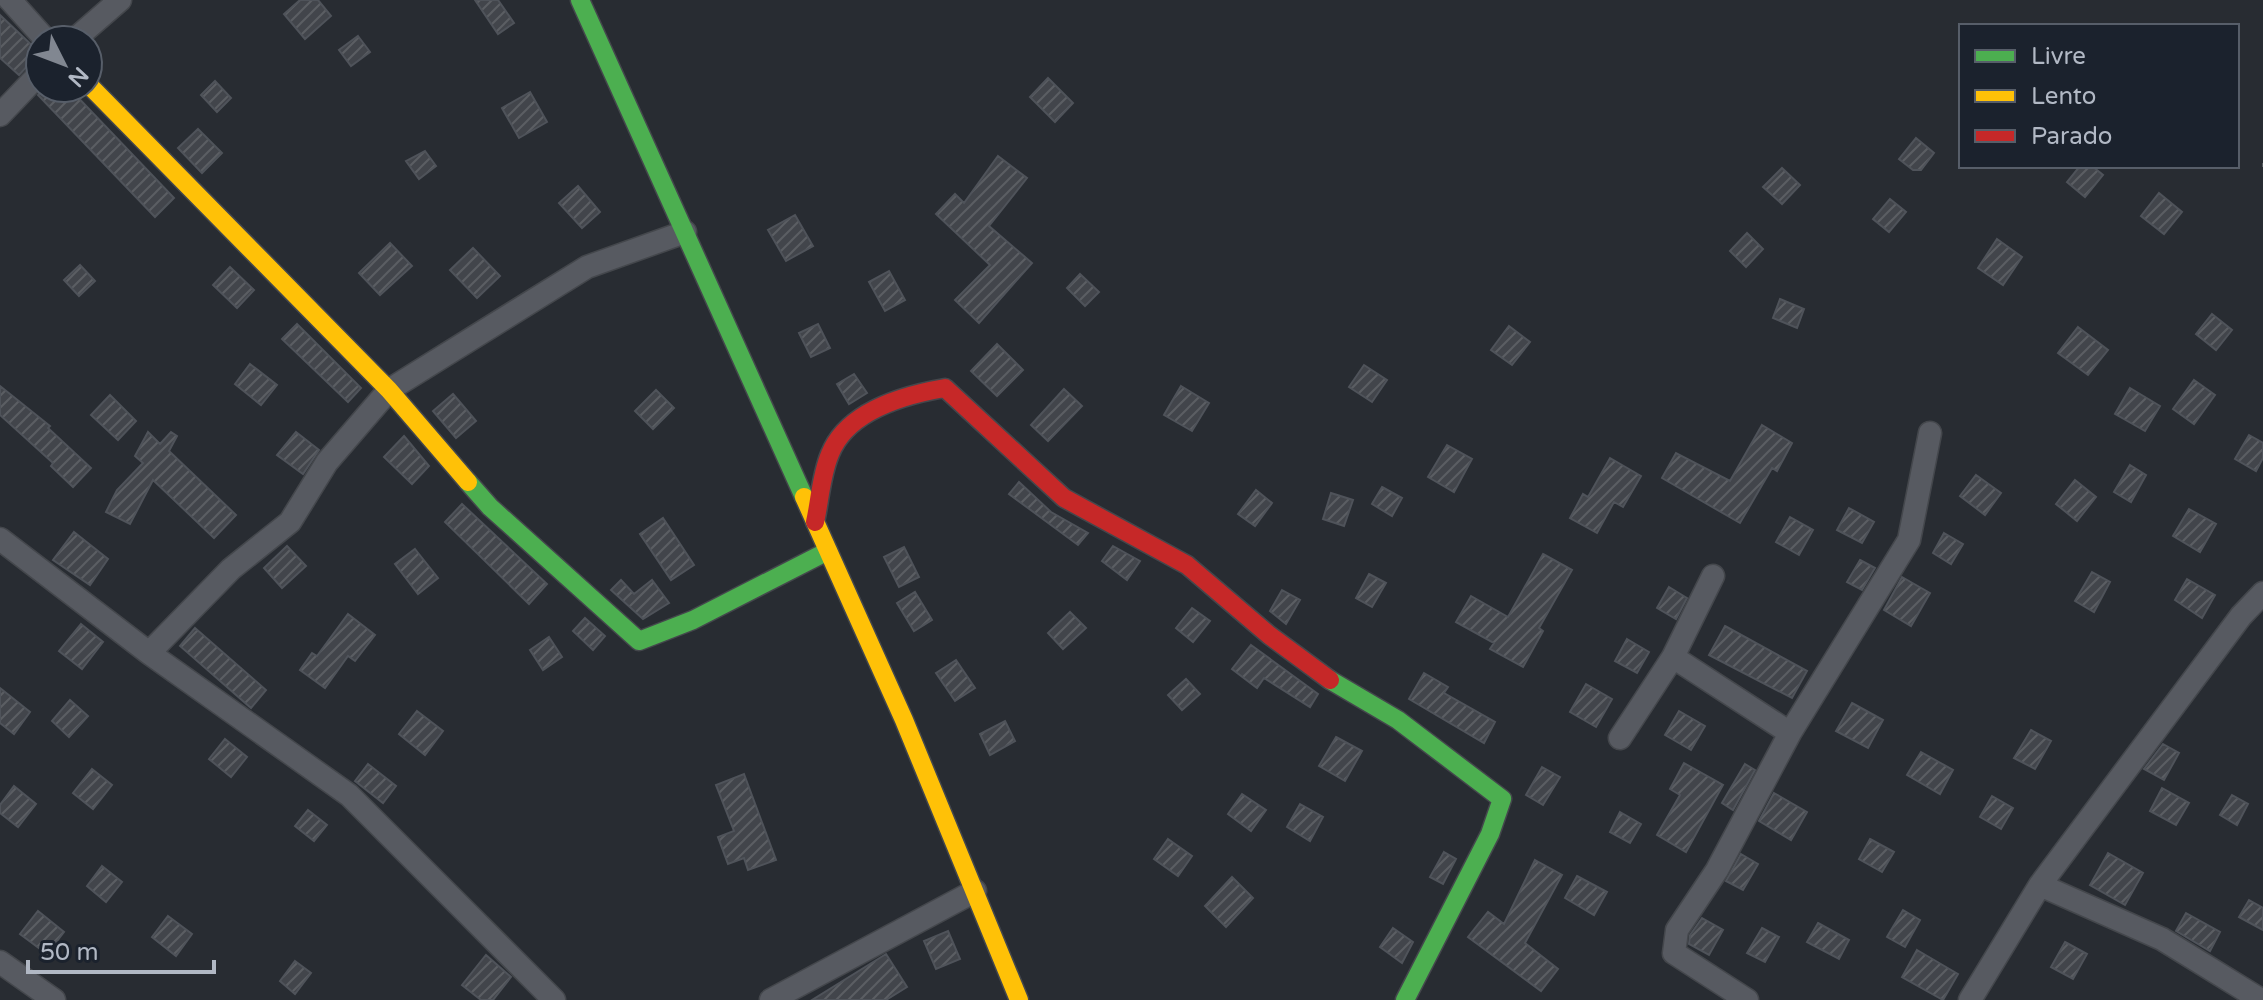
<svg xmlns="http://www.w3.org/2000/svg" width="2263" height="1000" viewBox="0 0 2263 1000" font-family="'Varela Round',sans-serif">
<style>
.building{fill:url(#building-hatch);stroke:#4f535a;stroke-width:2}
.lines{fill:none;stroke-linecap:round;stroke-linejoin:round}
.street-casing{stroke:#44474c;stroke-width:25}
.fast-casing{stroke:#44474c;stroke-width:21}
.slow-casing{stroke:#44474c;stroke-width:21}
.jam-casing{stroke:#44474c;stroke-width:21}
.path{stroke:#555a5f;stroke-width:4;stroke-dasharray:6 6;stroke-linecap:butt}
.street{stroke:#575a61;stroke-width:22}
.fast{stroke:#4caf50;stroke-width:18}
.slow{stroke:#ffc107;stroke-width:18}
.jam{stroke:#c62828;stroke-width:18}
</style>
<defs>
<pattern id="building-hatch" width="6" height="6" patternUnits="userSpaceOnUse" patternTransform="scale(2)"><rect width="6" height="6" fill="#42454b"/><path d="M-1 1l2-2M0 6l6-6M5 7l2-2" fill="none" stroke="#5b5e63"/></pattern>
</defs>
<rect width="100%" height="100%" fill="#282c32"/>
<path class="building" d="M300,0H318L331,16L305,39L284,14Z
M475,0H498L514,23L498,34Z
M0,15L40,53V59L30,63L19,75L0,58Z
M358,36L370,52L351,66L339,50Z
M1048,78L1073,103L1055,122L1030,97Z
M215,81L231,98L217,112L201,95Z
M45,88H69L174,198L155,217L38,95Z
M530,92L547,122L519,138L502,108Z
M198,129L222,153L202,173L178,148Z
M1916,138L1934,153L1921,170H1913L1899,159Z
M425,151L436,166L419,179L406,161Z
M998,156L1027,178L989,226L1032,263L979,323L955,300L990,265L936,214L955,194L964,203Z
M2080,166H2092L2103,175L2085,197L2067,182Z
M1782,168L1800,185L1782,204L1763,187Z
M578,186L600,212L582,228L559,203Z
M2159,193L2182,212L2164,234L2141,216Z
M1890,199L1906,212L1889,232L1873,219Z
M795,215L813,246L786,261L768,230Z
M1747,233L1763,249L1746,267L1730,251Z
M1997,239L2022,257L2003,285L1978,268Z
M390,243L412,266L380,295L359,273Z
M473,248L500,276L477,298L450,270Z
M80,265L95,281L79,296L64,280Z
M230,267L254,290L237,308L213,285Z
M889,271L905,300L885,311L869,282Z
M1080,274L1099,292L1085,306L1067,288Z
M1780,299L1804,309L1797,328L1773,318Z
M2212,314L2232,330L2216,350L2196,334Z
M297,324L361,388L348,402L282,339Z
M818,324L830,348L811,357L799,333Z
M1509,326L1530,342L1512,365L1491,350Z
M2078,327L2108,350L2088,375L2058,353Z
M997,344L1023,370L997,396L971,371Z
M250,364L277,385L261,405L235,384Z
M1364,365L1387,380L1372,402L1349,387Z
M854,374L867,393L849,404L837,384Z
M2194,380L2215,395L2194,424L2173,409Z
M0,386L50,426L48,428L91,468L73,487L51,466L53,463L0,415Z
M1181,386L1209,403L1192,431L1164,415Z
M2130,388L2160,406L2145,431L2115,414Z
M1064,389L1082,406L1048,441L1031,425Z
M656,390L674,408L653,429L635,411Z
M453,394L476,421L456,438L433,411Z
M110,395L136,421L118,440L91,415Z
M1762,425L1792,443L1777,471L1772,468L1740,523L1662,478L1676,453L1730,481Z
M148,432L160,444L171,432L177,436L169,451L236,515L214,538L153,480L130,524L106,512L117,490L143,463L135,456Z
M296,432L319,450L303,474L277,455Z
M2249,435L2263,443V458L2256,471L2235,459Z
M404,436L429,466L412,484L384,457Z
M1447,445L1472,459L1454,492L1428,477Z
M1610,458L1641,476L1623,507L1614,502L1597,533L1570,518L1583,494L1588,497Z
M2130,465L2146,475L2131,502L2114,492Z
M1976,475L2001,493L1985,515L1960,496Z
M2075,480L2096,497L2077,521L2056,504Z
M1019,482L1051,512L1088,533L1078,545L1009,494Z
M1382,487L1402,498L1392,516L1372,504Z
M1256,490L1272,503L1255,526L1238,514Z
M1331,493L1353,500L1344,526L1323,519Z
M462,504L547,584L529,604L445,522Z
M1849,508L1874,522L1862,543L1837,530Z
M2189,509L2216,524L2200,552L2173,536Z
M1790,517L1813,530L1799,555L1776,542Z
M663,518L694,565L671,580L640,534Z
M74,532L108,559L90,585L53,560Z
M1944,533L1963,544L1951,564L1933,553Z
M287,546L306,566L282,588L264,568Z
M1113,546L1140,561L1127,580L1102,561Z
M904,547L919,577L899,587L884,557Z
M415,549L438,578L418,594L395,564Z
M1543,554L1572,570L1539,628L1543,631L1523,667L1490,649L1494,643L1456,622L1471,596L1508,617Z
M1860,560L1875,568L1862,590L1847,582Z
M2092,572L2110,582L2094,612L2075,601Z
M1369,574L1386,583L1372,607L1356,598Z
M1902,577L1930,593L1911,626L1884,610Z
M2187,579L2215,595L2202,618L2175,600Z
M621,580L634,594L652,580L669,603L643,619L611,590Z
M1669,587L1687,598L1676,619L1657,608Z
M1282,590L1300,600L1286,624L1270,611Z
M915,592L932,620L914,631L897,603Z
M1192,608L1210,621L1193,642L1176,628Z
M1070,612L1086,628L1063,649L1048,633Z
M348,614L375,635L355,661L348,656L325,688L300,670L312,653L317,656Z
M585,618L605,636L593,650L573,631Z
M81,624L103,642L82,669L59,651Z
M1725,626L1807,671L1792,698L1709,655Z
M195,628L266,690L251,708L180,646Z
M549,637L562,657L543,670L530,650Z
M1627,639L1649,652L1637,673L1615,661Z
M1251,645L1318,694L1310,707L1264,678L1257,688L1232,669Z
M956,660L975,688L955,701L936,673Z
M1424,673L1448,687L1444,693L1495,722L1484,743L1409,699Z
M1186,679L1200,694L1182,710L1168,695Z
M1586,684L1612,699L1596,727L1570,712Z
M0,688L30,712L14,734L0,723Z
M70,700L88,716L69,737L52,721Z
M1852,703L1883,720L1868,748L1836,731Z
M417,711L443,731L425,755L399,734Z
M1679,711L1705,726L1691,750L1665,735Z
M1005,721L1015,741L990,755L980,734Z
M2031,730L2051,741L2035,769L2014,758Z
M1336,737L1362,751L1345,781L1319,766Z
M225,739L247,757L231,777L209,759Z
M2163,744L2179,753L2164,780L2144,769Z
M1921,752L1953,770L1940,794L1907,775Z
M1684,763L1723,785L1686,852L1657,835L1680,795L1670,789Z
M368,764L396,786L383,803L355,781Z
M1745,764L1755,770L1733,810L1722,803Z
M1542,767L1560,777L1543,805L1526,795Z
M92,769L112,785L93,809L73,793Z
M744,774L776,860L748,870L744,858L728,864L718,837L734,831L716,785Z
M14,786L36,804L18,827L0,813V805Z
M2162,788L2189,803L2176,825L2150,811Z
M1774,793L1807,812L1791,840L1759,821Z
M1242,794L1266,810L1251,831L1228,814Z
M2232,795L2248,804L2237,825L2220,815Z
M1992,796L2013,808L2001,829L1980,817Z
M1300,804L1323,817L1310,841L1287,827Z
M308,810L327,825L314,841L295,826Z
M1620,812L1641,824L1630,843L1610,832Z
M1168,839L1192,856L1178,876L1154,859Z
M1870,839L1894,852L1882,872L1859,859Z
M1444,852L1456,859L1443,884L1430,877Z
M2108,853L2143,873L2125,905L2090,885Z
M1741,854L1758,864L1743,890L1726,881Z
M1535,860L1562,875L1525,943L1558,969L1541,991L1468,937L1488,912L1504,924Z
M102,866L122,882L106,902L87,886Z
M1577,876L1607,892L1594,915L1565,898Z
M1232,877L1253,898L1226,927L1205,906Z
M2249,900L2263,908V930L2239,917Z
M1903,910L1920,920L1905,947L1887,937Z
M38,911L64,932L47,954L20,934Z
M2186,913L2220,932L2210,951L2176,931Z
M168,916L192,934L176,956L152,937Z
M1702,918L1723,930L1709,955L1689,944L1690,935Z
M1818,923L1849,940L1839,959L1807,942Z
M1393,928L1413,942L1402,963L1380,947Z
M1762,928L1779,937L1765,962L1747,953Z
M948,931L960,959L936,969L924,941Z
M2065,942L2087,954L2073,979L2051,967Z
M1917,950L1958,974L1943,1000L1902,977Z
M886,954L907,987L886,1000H812Z
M486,955L511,977L493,1000H481L462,985Z
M295,961L311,973L295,994L280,981Z"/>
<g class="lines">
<defs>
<path id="street" d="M10,0L46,40
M74,40L120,0
M0,115L40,73
M0,539L149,653L349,795L554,1000
M149,653L231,569L290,522L327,462L389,390L587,267L685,232
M1673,657L1790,733
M1620,738L1673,657L1713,576
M2040,885L2162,939L2261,1000
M0,962L54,1000
M771,1000L975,891
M1747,1000L1674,953L1677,930L1717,870L1790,733L1909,540L1930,433
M1970,1000L2040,885L2241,616L2263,593"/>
<path id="fast" d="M580,0L804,497
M468,482L490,507L639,641L693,620L828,551
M1330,680L1398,720L1502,799L1490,834L1405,1000"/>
<path id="slow" d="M88,84L389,390L468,482
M804,497L904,720L1019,1000"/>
<path id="jam" d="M815,522C820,500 821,475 830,454C847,411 904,395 945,388L1064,498L1187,565L1269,635L1330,680"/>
</defs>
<use href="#street" class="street-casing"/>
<use href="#fast" class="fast-casing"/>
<use href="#slow" class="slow-casing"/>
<use href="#jam" class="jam-casing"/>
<path class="path" d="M2262,165H2263"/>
<use href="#street" class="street"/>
<use href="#fast" class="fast"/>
<use href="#slow" class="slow"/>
<use href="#jam" class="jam"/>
</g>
<rect x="1959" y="24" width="280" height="144" fill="#1b222d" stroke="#575e69" stroke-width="2"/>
<rect x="1975" y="50" width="40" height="12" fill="#4caf50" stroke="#575e69" stroke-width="2"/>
<text x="2031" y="64" font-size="24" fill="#b1b8c4">Livre</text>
<rect x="1975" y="90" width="40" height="12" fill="#ffc107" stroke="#575e69" stroke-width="2"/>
<text x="2031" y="104" font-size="24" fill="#b1b8c4">Lento</text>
<rect x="1975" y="130" width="40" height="12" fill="#c62828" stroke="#575e69" stroke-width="2"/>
<text x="2031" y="144" font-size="24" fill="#b1b8c4">Parado</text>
<g transform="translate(64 64) rotate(132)"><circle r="38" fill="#1b222d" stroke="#575e69" stroke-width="2"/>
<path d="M0-6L14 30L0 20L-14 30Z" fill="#818791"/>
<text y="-12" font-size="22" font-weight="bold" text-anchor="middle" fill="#b1b8c4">N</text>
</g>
<path d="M28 960v12h186v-12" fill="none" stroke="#b1b8c4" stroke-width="4"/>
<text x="40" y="960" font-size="24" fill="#b1b8c4" stroke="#1b222d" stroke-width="6" paint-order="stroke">50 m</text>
</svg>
